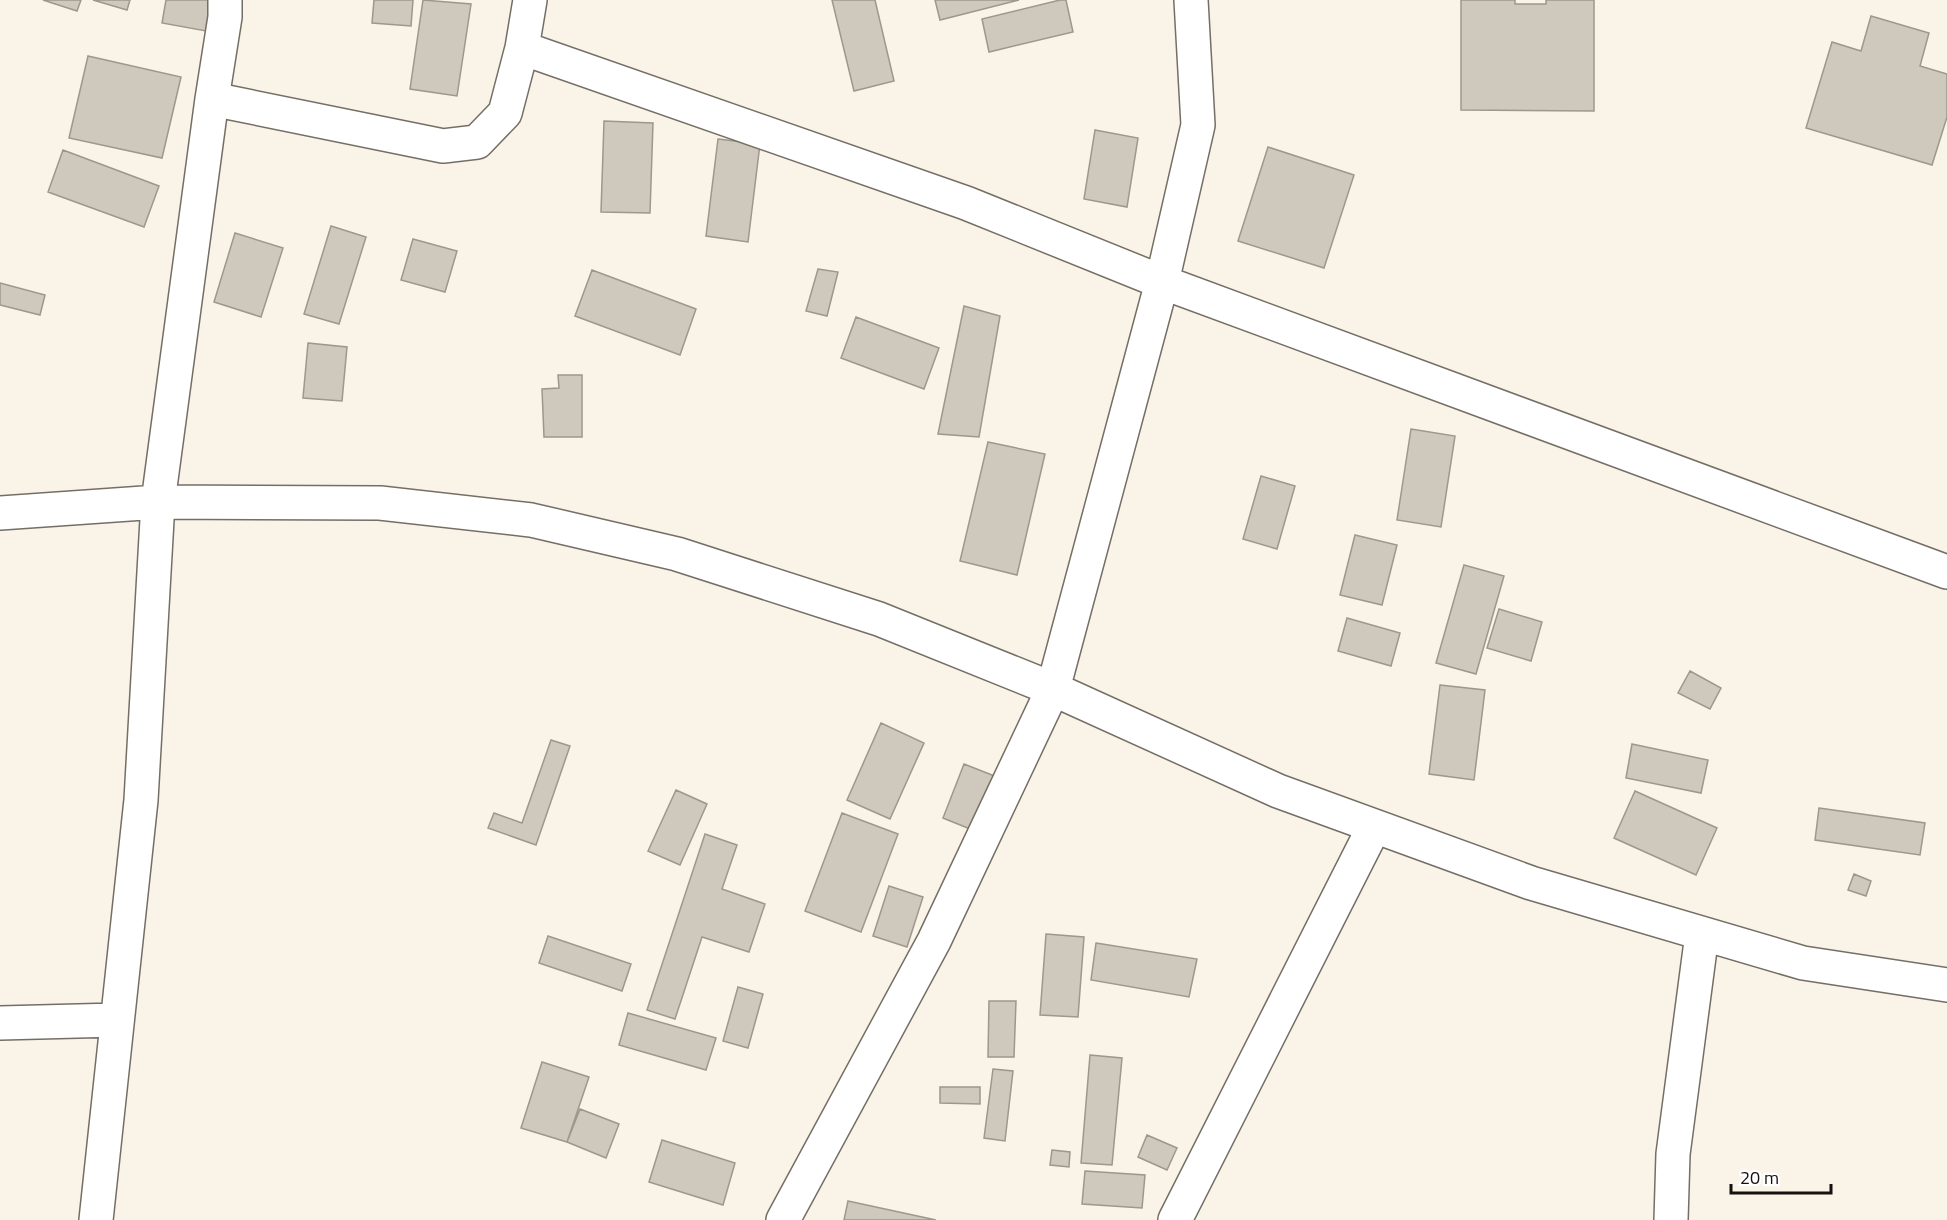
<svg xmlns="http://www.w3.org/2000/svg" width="1947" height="1220" viewBox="0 0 1947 1220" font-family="'Titillium Web',sans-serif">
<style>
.building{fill:#cec8bd;stroke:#9d978c;stroke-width:1.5}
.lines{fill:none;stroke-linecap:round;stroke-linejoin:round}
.minor-casing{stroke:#746e65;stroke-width:36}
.minor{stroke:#fff;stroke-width:33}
</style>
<rect width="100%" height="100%" fill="#faf3e8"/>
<path class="building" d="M43,0H81L77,11Z
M93,0H130L127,10Z
M166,0H223L217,33L162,23Z
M374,0H413L411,26L372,23Z
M423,0L471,4L457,96L410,89Z
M832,0H875L894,81L854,91Z
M935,0H1019L940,20Z
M1060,0H1066L1073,32L989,52L982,19Z
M1461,0H1515V4H1546V0H1594V111L1461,110Z
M1871,16L1929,33L1920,66L1947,74V117L1932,165L1806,128L1832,42L1861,51Z
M88,56L181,77L162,158L69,138Z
M604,121L653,123L650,213L601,212Z
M1095,130L1138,138L1127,207L1084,199Z
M718,139L760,144L748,242L706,236Z
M1268,147L1354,175L1324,268L1238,241Z
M63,150L159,186L144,227L48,192Z
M331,226L366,237L339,324L304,314Z
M235,233L283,248L261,317L214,302Z
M413,239L457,251L445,292L401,280Z
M818,269L838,272L827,316L806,311Z
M592,270L696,309L680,355L575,316Z
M0,283L45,295L40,315L0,305Z
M964,306L1000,316L979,437L938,434Z
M856,317L939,348L924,389L841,358Z
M308,343L347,347L342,401L303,398Z
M558,375H582V437H544L542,389L559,388Z
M1411,429L1455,436L1441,527L1397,520Z
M988,442L1045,454L1017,575L960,561Z
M1261,476L1295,486L1277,549L1243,539Z
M1355,535L1397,545L1382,605L1340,595Z
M1464,565L1504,576L1476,674L1436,663Z
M1499,609L1542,622L1531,661L1487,648Z
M1347,618L1400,633L1391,666L1338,651Z
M1690,671L1721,688L1710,709L1678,693Z
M1440,685L1485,690L1474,780L1429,774Z
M881,723L924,743L890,819L847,800Z
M551,740L570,746L536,845L488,828L494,813L522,823Z
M1632,744L1708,760L1701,793L1626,778Z
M964,764L997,777L975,831L943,818Z
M676,790L707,804L680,865L648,851Z
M1635,791L1717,828L1696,875L1614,838Z
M1819,808L1925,823L1920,855L1815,840Z
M842,813L898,834L861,932L805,911Z
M705,834L737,845L722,889L765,904L749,952L702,937L675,1019L647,1010Z
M1854,874L1871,881L1866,896L1848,890Z
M889,886L923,897L907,947L873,936Z
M1046,934L1084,937L1078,1017L1040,1015Z
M548,936L631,964L622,991L539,963Z
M1096,943L1197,959L1189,997L1091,980Z
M738,987L763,994L748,1048L723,1041Z
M989,1001H1016L1014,1057H988Z
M628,1013L716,1038L706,1070L619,1045Z
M1090,1055L1122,1058L1112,1165L1081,1163Z
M542,1062L589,1077L567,1142L521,1128Z
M993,1069L1013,1071L1005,1141L984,1138Z
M940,1087H980V1104L940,1103Z
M580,1109L619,1124L606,1158L567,1142Z
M1147,1135L1177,1148L1167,1170L1138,1157Z
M662,1140L735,1163L723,1205L649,1182Z
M1052,1150L1070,1152L1069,1167L1050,1165Z
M1085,1171L1145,1175L1142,1208L1082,1204Z
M848,1201L936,1220H844Z"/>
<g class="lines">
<defs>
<path id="minor" d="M522,48L966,203L1162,282L1947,572
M212,99L443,146L477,142L505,113L522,48L530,0
M0,513L158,502L380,503L531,520L677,554L879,619L1053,689L1278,791L1531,883L1803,963L1947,985
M0,1023L117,1020
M96,1220L141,800L158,502L212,99L225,17V0
M783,1220L934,941L1053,689L1162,282L1198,125L1191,0
M1175,1220L1374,827
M1671,1220L1673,1154L1702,934"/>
</defs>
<use href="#minor" class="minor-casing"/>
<use href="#minor" class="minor"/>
</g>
<path d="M1731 1184v9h100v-9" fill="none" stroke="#14110e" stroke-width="3"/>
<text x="1740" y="1184" font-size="18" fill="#14110e" stroke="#ffffff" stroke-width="4.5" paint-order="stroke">20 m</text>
</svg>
